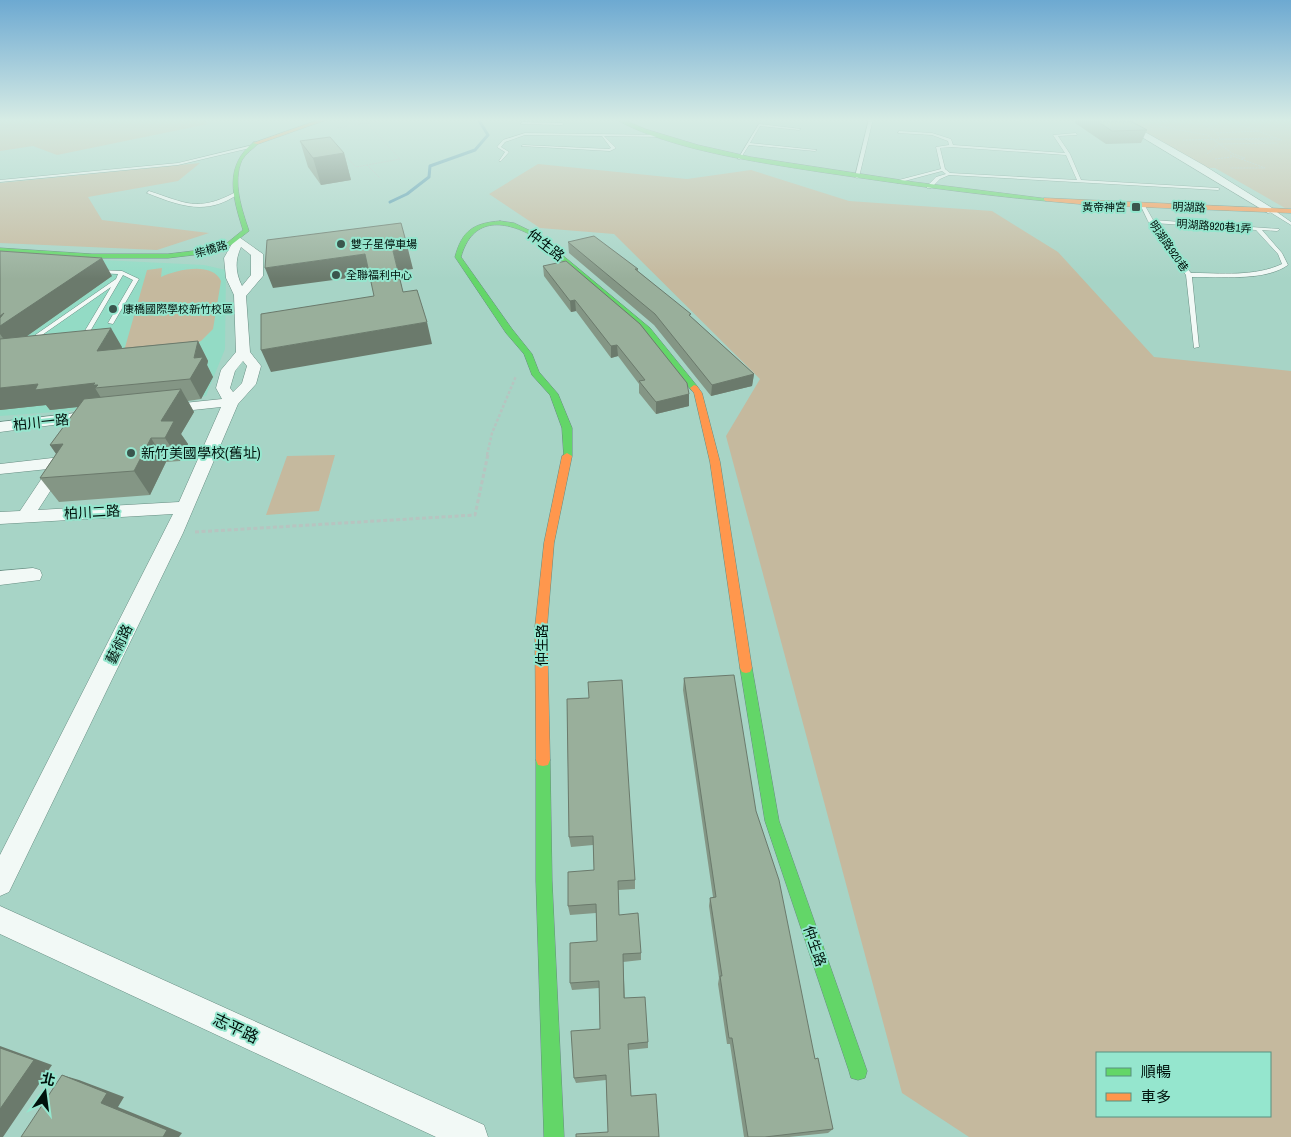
<svg xmlns="http://www.w3.org/2000/svg" width="1291" height="1137" viewBox="0 0 1291 1137" font-family="'Archivo Narrow','Noto Sans TC',sans-serif">
<style>
.built{fill:#93dbc5}
.green{fill:#c5b99e;fill-rule:evenodd}
.lines{fill:none;stroke-linecap:round;stroke-linejoin:round}
.stream{stroke:#5699af;stroke-width:3}
.lane-casing{stroke:#678d82;stroke-width:1}
.street-casing{stroke:#678d82;stroke-width:1}
.fast-casing{stroke:#678d82;stroke-width:1}
.slow-casing{stroke:#678d82;stroke-width:1}
.path-far2{stroke:#b7c4c0;stroke-width:1;stroke-dasharray:2 1;stroke-linecap:butt}
.path-far1{stroke:#b7c4c0;stroke-width:2.5;stroke-dasharray:3 2;stroke-linecap:butt}
.path{stroke:#b7c4c0;stroke-width:3;stroke-dasharray:4 2.5;stroke-linecap:butt}
.lane{fill:#f2f9f6;fill-rule:evenodd}
.street{fill:#f2f9f6;fill-rule:evenodd}
.fast{fill:#63d668;fill-rule:evenodd}
.slow{fill:#ff974d;fill-rule:evenodd}
.wall{fill:#849685}
.shaded-wall{fill:#6b7a6c}
.building{fill:#99af9b;stroke:#6b7a6c}
.poi-dot{fill:#3a564d;stroke:#95e6ce;stroke-width:2}
.labels{text-anchor:middle;dominant-baseline:central;stroke-width:4;stroke-linejoin:round;paint-order:stroke}
.far-poi-label{font-size:11px;fill:#00120c;stroke:#95e6ce;text-anchor:start}
.far-street-label{font-size:11px;fill:#00120c;stroke:#95e6ce}
.street-label{font-size:14px;fill:#00120c;stroke:#95e6ce}
.poi-label{font-size:14px;fill:#00120c;stroke:#95e6ce;text-anchor:start}
.near-street-label{font-size:16px;fill:#00120c;stroke:#95e6ce}
</style>
<rect width="100%" height="100%" fill="#a7d4c6"/>
<path class="built" d="M1,255L204,265L226,270L225,349L206,396L97,409L0,416Z"/>
<path class="green" d="M0,119H203L208,124L57,155L33,146L0,151Z
M1116,119H1291V208H1285L1215,168H1202Z
M200,163L178,181L88,197L102,220L209,233L157,250L0,243V183Z
M538,164L687,179L751,170L849,201L992,211L1058,252L1154,357L1291,371V1137H969L902,1093L726,436L760,379L614,234L540,228L489,194ZM1097,1053H1270V1116H1097Z
M162,268L161,277C176,270 212,261 221,281L213,329L201,341L190,346L120,365L147,270Z
M335,455L319,511L266,515L287,456Z"/>
<g class="lines">
<path class="stream" d="M390,202L407,194L429,177L430,166L475,150L488,135L478,119"/>
<defs>
<path id="lane" d="M869,119H873L859,177L857,178L855,177Z
M522,122L562,123L564,124L562,125L521,124Z
M759,124L801,129L799,130L760,126L750,143L817,150L815,151L749,145L740,159H738Z
M899,131L932,133L951,139L953,145L1065,153L1053,135L1076,133L1077,135L1058,136L1070,154L1081,180L1218,188L1220,189L1218,190L949,175L940,179L931,188H927V186L936,177L946,174L942,171L897,183L895,181L941,169L936,147L949,145L948,141L932,135L898,133ZM951,147L1066,155L1077,180L950,173L945,169L940,148Z
M525,133L664,135L666,136L664,137L604,136L616,148L610,151L521,146L523,145L609,149L611,148L602,136L525,135L505,142L501,147L509,152L501,161H499L505,152L497,147L503,140Z
M249,146L250,148L178,165L0,182V180L178,163Z
M149,191C186,203 197,212 234,193L238,194C207,216 180,206 147,193Z
M1140,204H1144L1153,220L1279,229V230L1277,231L1262,230L1282,253L1288,265C1264,282 1220,276 1192,277L1199,347L1194,348L1186,275L1158,237L1148,221ZM1154,223L1256,230L1278,254L1282,264C1254,277 1221,273 1191,273L1162,237Z
M1270,210H1274L1291,222V225L1270,212Z
M99,270L122,271L139,279L113,324L108,323L133,280L123,275L85,340L80,339L111,287L32,342H28V340L116,279L118,274L97,273V271Z"/>
<path id="street" d="M1112,119H1122L1205,166L1277,211L1268,213Z
M239,237L263,254V276L246,296L250,352L261,366L256,384L238,404L183,533L9,892L0,896V855L173,514L0,524V512L20,511L48,469L0,474V464L61,457L67,458L69,462L38,510L179,502L221,407L165,413L158,409L165,405L222,399L216,388L221,370L236,352L234,295L226,278L224,258L234,240ZM241,247L251,255V275L242,286C235,272 235,260 241,247ZM243,361L247,366L242,383L233,392L230,388L235,371Z
M93,411L98,413L101,416L98,419L0,432V422Z
M33,568L40,570L42,575L40,580L0,585V571Z
M0,906L484,1125L488,1137H436L0,934Z"/>
<path id="fast" d="M615,119H622L645,129L698,145L751,157L914,182L1049,199L1046,201C970,194 895,183 820,172C757,162 670,150 615,119Z
M254,142L259,143C253,149 246,153 242,160C232,182 242,210 249,231L231,245L202,254L168,258H92L0,252V248L92,254H168L201,250L227,243L243,230C233,198 223,166 254,142Z
M500,221L514,223L537,234L650,328L697,386V390H691L644,332L533,236C502,219 472,218 461,257L512,329L532,354L539,372L558,394L572,428V456L570,458H564L562,428L550,395L532,375L524,354L506,333L455,257C462,231 473,223 500,221Z
M746,663L750,664L752,668L779,821L867,1071L865,1078L858,1080L851,1078L849,1071L765,821L740,668L742,664Z
M543,754L548,755L550,760L552,881L564,1137H544L536,881V760L538,755Z"/>
<path id="slow" d="M321,119H329L258,144L253,143Z
M1044,198L1291,209V213L1090,205L1046,201L1044,200Z
M694,385L697,386L702,393L720,462L752,668L750,672L746,673L742,672L740,668L710,462L694,393L690,388Z
M567,453L572,456L554,543L547,627L550,760L548,765L543,766L538,765L536,760L535,627L544,543L562,456Z"/>
</defs>
<use href="#lane" class="lane-casing"/>
<use href="#street" class="street-casing"/>
<use href="#fast" class="fast-casing"/>
<use href="#slow" class="slow-casing"/>
<path class="path-far2" d="M1185,119L1194,124H1218L1211,119
M1148,121L1187,122
M1206,125L1217,133L1220,139L1282,140L1276,138
M1158,126L1207,135L1233,154L1245,158L1241,159L1265,168H1230
M337,128L391,119
M1217,133L1259,131
M1183,140L1276,138L1227,119
M342,153L356,167L400,159L367,123
M1207,154L1219,144L1279,143
M1230,155L1241,159
M1215,159L1232,157
M367,165L380,178"/>
<path class="path-far1" d="M487,455L492,433L516,376"/>
<path class="path" d="M195,532L475,515L488,454"/>
<use href="#lane" class="lane"/>
<use href="#street" class="street"/>
<use href="#fast" class="fast"/>
<use href="#slow" class="slow"/>
</g>
<path class="wall" d="M1076,119H1127L1147,130L1141,143L1106,144L1075,123Z
M300,141L344,153L351,180L321,185L308,167Z
M568,242L638,269V271L691,317L754,374L752,386L711,396L654,325L569,253Z
M0,251L112,276L27,336L122,347V348L198,341L208,361L207,365L213,377L201,399L188,401L194,412L181,434L188,444L180,461L166,462L150,495L59,502L40,478L56,454L50,445L78,407L50,410L46,405L0,410Z
M543,266L689,394V406L656,414L639,393V384L618,356L611,358L576,311L571,312L544,276Z
M684,678L756,811L815,1059L833,1129L828,1133L789,1137H744L730,1044H727L718,984L719,978L709,906L710,898L713,897L683,690Z
M567,699L635,880V889L618,890L619,915L641,953V960L623,962L625,998L648,1042V1048L628,1050L608,1132L606,1080L576,1083L574,1078L600,1029L599,988L572,990L570,983L597,941L596,913L570,915L568,906L594,870L593,845L571,847L569,837Z"/>
<path class="shaded-wall" d="M344,153L351,180L321,185L313,158Z
M408,249L413,269L398,271L408,313L393,251Z
M365,254L371,275L273,288L265,268Z
M102,258L112,276L10,348L0,334V316Z
M575,300L576,311L571,312L570,301Z
M427,322L432,344L271,372L261,350Z
M111,328L122,347L109,371L97,351Z
M198,341L208,361L207,365L213,377L201,399L190,379Z
M617,345L618,356L611,358V346Z
M754,374L752,386L711,396L712,385Z
M95,383L98,385L95,388L106,406L105,404L50,410L46,405L0,410V388L38,384Z
M181,389L194,412L181,434L188,444L180,461L165,438L161,421Z
M689,394V406L656,414V402Z
M151,438L166,462L150,495L134,471Z
M63,444L67,469L50,445Z
M0,1046L52,1065L3,1137H0Z
M62,1075L79,1080L124,1097L118,1107L182,1133L179,1137H163L101,1103Z"/>
<path class="building" d="M1094,119H1127L1147,130L1112,131Z
M330,137L344,153L313,158L300,141Z
M401,223L408,249L393,251L403,292L417,290L427,322L261,350V314L374,296L365,254L265,268L267,240Z
M594,236L638,269H635L691,314L689,315L754,374L712,385L655,314L568,242Z
M0,251L102,258L0,326V318L4,313L0,316Z
M566,261L640,324L687,383L689,394L656,402L639,381L645,380L617,345L611,346L575,300L570,301L543,266Z
M111,328L97,351L198,341L194,358L203,357L190,379L95,388L98,385H93L95,383L35,390L38,384L0,388V339Z
M181,389L161,421H174L165,438H151L134,471L40,478L63,444L50,445L84,399Z
M734,675L756,811L779,880L815,1059L818,1058L833,1129L765,1137H748L732,1038H729L720,976H722L710,898L716,897L684,678Z
M622,680L635,880L618,881L619,915L638,913L641,953L623,954L624,998L645,997L648,1042L628,1044L631,1096L656,1094L659,1137H576V1134L608,1132L606,1075L574,1078L571,1031L600,1029L599,981L570,983V943L597,941L596,904L568,906V872L594,870L593,836L569,837L567,699L589,698L588,682Z
M0,1048L34,1060L0,1109Z
M62,1075L107,1093L101,1103L167,1130L163,1137H21Z"/>
<linearGradient id="sky" x2="0" y2="1"><stop stop-color="#6da9d1"/><stop offset="0.43" stop-color="#d7ece5"/><stop offset="1" stop-color="#d7ece5" stop-opacity="0"/></linearGradient>
<rect width="1291" height="279" fill="url(#sky)"/>
<g class="poi-dot">
<rect x="1131" y="202" width="10" height="10" rx="2.5"/>
<circle cx="341" cy="244" r="5"/>
<circle cx="336" cy="275" r="5"/>
<circle cx="113" cy="309" r="5"/>
<circle cx="131" cy="453" r="5"/>
</g>
<g class="labels">
<g class="far-poi-label">
<text x="1126" y="207" text-anchor="end">黃帝神宮</text>
<text x="351" y="244">雙子星停車場</text>
<text x="346" y="275">全聯福利中心</text>
<text x="123" y="309">康橋國際學校新竹校區</text>
</g>
<g class="far-street-label">
<text transform="translate(1189 207) rotate(3)">明湖路</text>
<text transform="translate(1214 226) rotate(4)">明湖路920巷1弄</text>
<text transform="translate(1169 246) rotate(55)">明湖路920巷</text>
<text transform="translate(211 249) rotate(-16)">柴橋路</text>
</g>
<g class="street-label">
<text transform="translate(546 245) rotate(38)">仲生路</text>
<text transform="translate(41 422) rotate(-6)">柏川一路</text>
<text transform="translate(92 512) rotate(-3)">柏川二路</text>
<text transform="translate(119 644) rotate(-64)">藝術路</text>
<text transform="translate(542 645) rotate(-90)">仲生路</text>
<text transform="translate(815 946) rotate(71)">仲生路</text>
</g>
<g class="poi-label">
<text x="141" y="453">新竹美國學校(舊址)</text>
</g>
<g class="near-street-label">
<text transform="translate(236 1028) rotate(25)">志平路</text>
</g>
</g>
<rect x="1096" y="1052" width="175" height="65" fill="#95e6ce" stroke="#599180"/>
<rect x="1106" y="1068" width="25" height="8" fill="#63d668" stroke="#599180"/>
<text x="1141" y="1077" font-size="15" fill="#00120c">順暢</text>
<rect x="1106" y="1093" width="25" height="8" fill="#ff974d" stroke="#599180"/>
<text x="1141" y="1102" font-size="15" fill="#00120c">車多</text>
<g transform="translate(45 1092) rotate(14)" stroke="#95e6ce" stroke-width="4" paint-order="stroke">
<path d="M0-4L9 19L0 12L-9 19Z" fill="#00120c"/>
<text y="-8" font-size="14" font-weight="bold" text-anchor="middle" fill="#00120c">北</text>
</g>
</svg>
